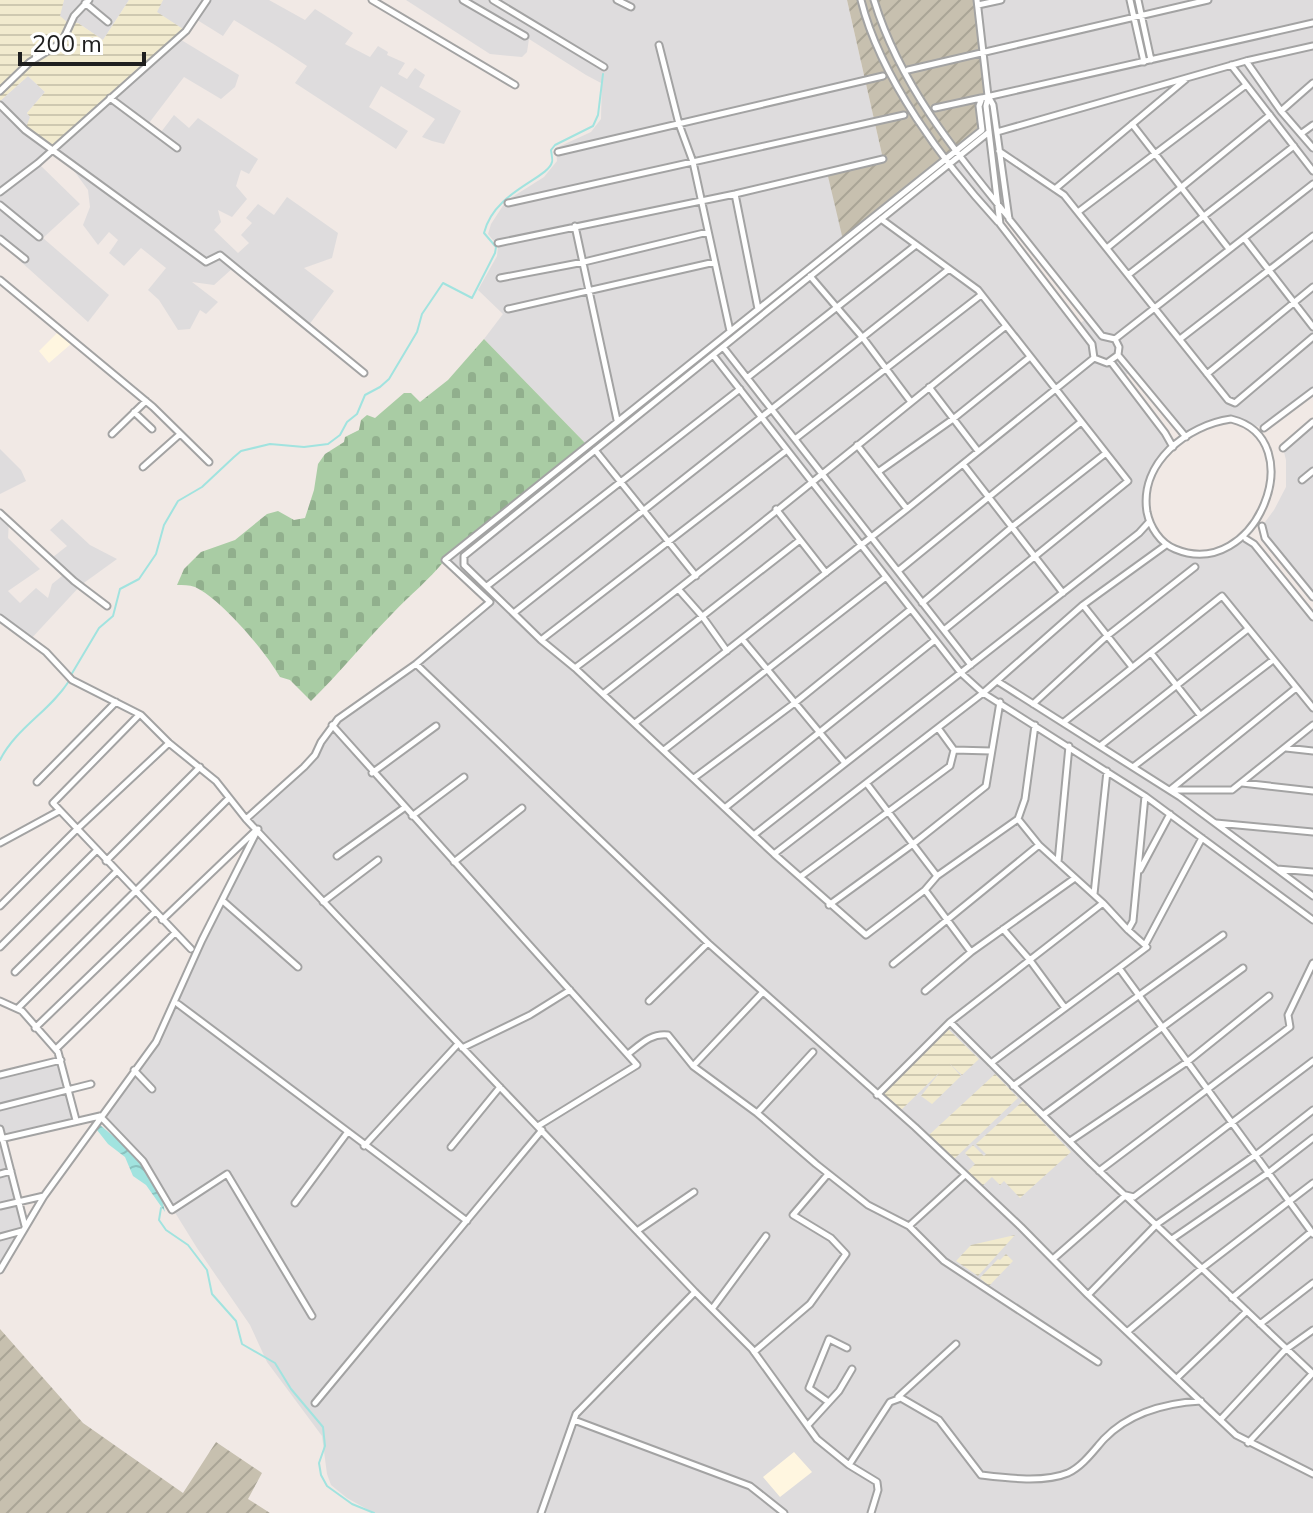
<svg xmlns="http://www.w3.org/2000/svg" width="1313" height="1513" viewBox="0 0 1313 1513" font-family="'Nunito Sans',sans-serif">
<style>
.residential{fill:#dedcdd;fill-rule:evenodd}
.education{fill:#fff6e0}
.construction{fill:url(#construction-furrows)}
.farmland{fill:url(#farmland-rules)}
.cemetery{fill:url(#cemetery-stones)}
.water{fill:url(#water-waves)}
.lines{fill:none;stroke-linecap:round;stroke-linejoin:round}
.stream{stroke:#a1e3df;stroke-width:2}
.minor-casing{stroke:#a3a3a3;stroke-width:9}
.minor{stroke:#fff;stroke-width:5}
</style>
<defs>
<pattern id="construction-furrows" width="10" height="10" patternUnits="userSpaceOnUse" patternTransform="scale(2)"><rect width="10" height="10" fill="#c7c0af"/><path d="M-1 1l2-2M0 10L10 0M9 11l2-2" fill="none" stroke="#aaa596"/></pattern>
<pattern id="farmland-rules" width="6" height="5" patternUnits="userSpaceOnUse" patternTransform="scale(2)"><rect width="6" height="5" fill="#f1eace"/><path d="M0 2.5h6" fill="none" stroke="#cec8b0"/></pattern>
<pattern id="cemetery-stones" width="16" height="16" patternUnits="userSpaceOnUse" patternTransform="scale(2)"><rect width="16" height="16" fill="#a9cca4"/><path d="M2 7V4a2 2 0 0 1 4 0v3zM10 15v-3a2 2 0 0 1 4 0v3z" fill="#91af8d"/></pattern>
<pattern id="water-waves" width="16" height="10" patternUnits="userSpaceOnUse" patternTransform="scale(2)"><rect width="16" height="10" fill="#a1e3df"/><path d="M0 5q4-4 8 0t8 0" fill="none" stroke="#8ac2bf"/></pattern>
</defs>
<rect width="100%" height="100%" fill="#f1e9e5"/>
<path class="residential" d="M64,0H129L103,40L78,23L67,22L59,16Z
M163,0H269L305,20L315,9L353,33L345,44L370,57L378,46L388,52L387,55L405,63L398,74L407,79L415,68L425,75L419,87L461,111L444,144L432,141L422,137L435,119L381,86L369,107L408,131L396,149L295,83L307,66L275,45L234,20L223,36L194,18L186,31L156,12Z
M406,0H847L883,159L843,239L977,0H1313V391L1264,428L1231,419L1215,421L1186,437L1130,372L1123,377L1173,447L1159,461L1146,490L1149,522L1166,545L1209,555L1226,550L1246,539L1254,544L1313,617V1513H374L347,1498L331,1485L327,1474L322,1436L267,1362L250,1325L197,1248L143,1161L100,1116L156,1042L257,829L246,819L304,767L332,725L417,664L489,603L445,560L587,445L484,339L503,314L478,290L497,256L498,246L488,234L491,224L506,201L544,177L557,161L556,148L591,132L601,119L602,80L601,83L586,75L529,39L527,52L522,57L490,54ZM989,98L993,106L1009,219L1087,318L1078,325L1000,224L986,106Z
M178,38L239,75L235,87L221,99L184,77L149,123L161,132L174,115L189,128L198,118L258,159L249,174L241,170L236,186L247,199L232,217L218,210L221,222L214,230L238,253L249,243L241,235L252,223L246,218L258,204L274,215L287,197L338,233L332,258L304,268L334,291L306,329L234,267L214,285L192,282L218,302L206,314L200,310L190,329L178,330L159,300L148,290L166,268L141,248L124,266L109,253L118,240L109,232L98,245L83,225L90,207L88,190L56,146Z
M28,76L45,92L27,113L54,149L38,163L80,204L43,238L109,295L88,322L0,243V101Z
M1313,422V597L1265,538L1262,526L1274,510L1286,487V460L1283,448Z
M0,449L21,470L26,481L0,494Z
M0,512L9,521L8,538L40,569L8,591L20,603L36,588L48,598L52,584L67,572L48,561L67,546L50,530L62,519L90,545L117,559L81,585L29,641L0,618Z
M61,1060L76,1120L3,1139L25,1227L0,1270V1075Z"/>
<path class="education" d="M57,333L71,344L49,363L39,351Z
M794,1452L812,1472L780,1497L763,1477Z"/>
<path class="construction" d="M847,0H977L988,96L982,98L979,106L982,130L843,240L827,172L883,159Z
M0,1329L83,1423L183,1493L216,1442L262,1473L248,1499L270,1513H0Z"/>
<path class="farmland" d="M0,0H64L60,16L67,22L78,23L103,40L129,0H163L157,12L186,31L54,149L25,130L30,117L27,113L45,92L28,76L0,101Z
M943,1024L979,1059L962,1075L949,1063L961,1076L932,1104L921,1096L940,1072L898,1113L876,1090Z
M995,1074L1018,1098L953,1160L929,1135Z
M1023,1101L1071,1152L1020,1198L1004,1181L1000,1185L992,1177L980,1188L966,1173L975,1164L965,1153L973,1145L984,1156L986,1154L976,1144Z
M1015,1235L978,1276L956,1261L971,1245Z
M1006,1254L1013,1261L989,1286L980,1278L998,1259L1000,1260Z"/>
<path class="cemetery" d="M484,339L587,445L445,560C429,580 410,595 392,614C364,642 340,673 311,701L290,680L280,677C266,652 221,599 195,587C189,585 183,585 177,585L184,569L201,552L235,540L267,514L278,511L294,520L305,518L314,490L318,464L325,454L344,442L345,437L359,430L361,420L367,415L375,418L404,393H411L420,402L448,380Z"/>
<path class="water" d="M100,1125L130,1150L142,1165L160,1191L165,1212L146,1185L133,1176L125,1157L108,1144L97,1130Z"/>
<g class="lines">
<path class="stream" d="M71,675L99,628L113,616L120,589L139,579L156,554L164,525L178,501L202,487L234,457L241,451L270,444L304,447L328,444L340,435L347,422L357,414L365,395L380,387L389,379L417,332L422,314L443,283L472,298L495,253L496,247L484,233C494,191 548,179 552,162C553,161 551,151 551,150L555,145L593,126L598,115L603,74
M0,760C16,728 50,711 69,681
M161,1208L159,1220L166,1230L188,1245L207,1270L212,1294L236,1321L242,1344L275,1363L291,1389L323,1427L325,1446L319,1463L321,1475L327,1486L352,1504L374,1513"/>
<defs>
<path id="minor" d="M372,0L515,85
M463,0L525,36
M493,0L604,67
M617,0L631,7
M861,0C880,78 944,163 998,222
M874,0C899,83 955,152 1009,218
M977,0L988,96L993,105L1009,219L1102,336L1115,339L1119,347L1118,355L1186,437
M1130,0L1144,62
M1138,0L1151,60
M85,3L108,22
M978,5L1001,0
M659,45L679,124L693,162L730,331
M1246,61L1281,111L1313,148
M1231,65L1313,171
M908,70L1208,0
M0,91L30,62L62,42L74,16L89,0
M988,97L986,106L1000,224L1092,344L1094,358L1107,363L1118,355
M110,98L177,148
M0,105L25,130L206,262L220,255L364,373
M935,108L981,98
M1281,111L1313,83
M1132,124L1229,249
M997,132L1246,61L1313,46
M1302,133L1313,125
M999,151L1064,195L1228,400L1235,403L1313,337
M558,152L883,76
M1055,189L1186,79
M0,192L38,163L186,31L207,0
M735,194L758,309
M508,203L904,115
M0,205L39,237
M1078,212L1246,85
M881,219L978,290L1128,481L944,630
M575,226L617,420
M1244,238L1313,327
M0,239L25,259
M498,243L735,194L883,159
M1107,248L1270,115
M1128,275L1294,146
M810,276L863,338L911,402
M500,278L584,262L708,232
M0,280L153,407L209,462
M508,309L715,262
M1115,339L1313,184
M1180,339L1313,236
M723,347L971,665
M713,355L961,673L983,693L1145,796L1313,920
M1111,362L1165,433L1173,447
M1207,374L1313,287
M747,378L916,245
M929,387L978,451
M134,412L152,429
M1231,419C1313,439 1256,583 1175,549C1160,543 1150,527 1147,512C1139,463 1187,425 1231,419Z
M1264,428L1313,391
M112,434L146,401
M795,439L981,295
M857,445L907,509
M1283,448L1313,422
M595,450L696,576
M963,464L1063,593
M143,467L179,435
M878,472L953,419L1030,357
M1302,480L1313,471
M776,509L826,573
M0,513L74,581L107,606
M1262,526L1265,538L1313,597
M1246,539L1254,544L1313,617
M898,571L1081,422
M487,586L740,389
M679,590L702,616L727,651
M922,603L1012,527L1106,453
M1083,605L1132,667
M515,612L949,269
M0,618L46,652L72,680L141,715L169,743L216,781L246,819L337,916L695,1292L752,1349L817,1439L849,1465L890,1402L901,1398L939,1420L981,1475C1006,1478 1044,1483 1068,1473C1083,1466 1094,1450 1104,1439C1129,1413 1166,1403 1201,1401
M742,639L845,763
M541,640L787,450
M1151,653L1200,715
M416,664L708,943L915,1127L1021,1227L1088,1295L1236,1435L1313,1474
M575,668C722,558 863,440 1006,326
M997,681L1180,797L1313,896
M603,694L800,540
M1033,704L1107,636L1195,567
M138,716L53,803L191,949
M1064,722L1222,596L1313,708
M635,723L907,509L1094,358
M332,725L637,1065L538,1126
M1100,746L1248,629
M1286,748L1313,751
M664,750L886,577
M954,750L991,751
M1133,767L1273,660
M372,773L436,726
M694,778L796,702L911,609
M37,782L116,702
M1242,783L1313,791
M867,784L937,876L925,890L971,952
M1170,790H1232L1313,725
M1170,790L1296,688
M1145,796L1133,921L1128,930L1147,947L1119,968L1313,1234
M726,807L935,640
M412,816L464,777
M246,819L304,767L315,755L321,742L338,719L416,664L490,602L445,560L982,130L979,106L982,98L1313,23
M1018,819L1039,845L1103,903
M1216,823L1313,832
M755,834L1139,533L1149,522
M0,843L59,811
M774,854L983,693L1083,605L1166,545
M337,856L404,808
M106,861L200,767
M454,862L522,808
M1058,862L1069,746
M1277,869L1313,872
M1140,870L1170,814
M937,876L1018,819L1025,799L1035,725
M800,877L950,766L954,750L938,728
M925,890L866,935L774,854L575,668L541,640L464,565V556L989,132
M1094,894L1107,771
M223,901L298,967
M323,902L378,860
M829,905L913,844L986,786L1000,702
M0,906L76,830L169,743
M162,920L254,832
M1003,929L1029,959L1065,1008
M1145,945L1202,838
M0,947L96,851
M893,964L1039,845
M15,972L116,872
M925,991L971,952L1075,878
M0,1001L22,1011L58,1052L76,1120
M649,1001L708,943
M178,1004L467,1221
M18,1008L229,798
M950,1022L1091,1163L1313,1374
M35,1028L155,912
M462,1048L530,1015L570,990
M56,1049L175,933
M628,1054C641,1044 651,1033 668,1035L693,1066L757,1113L816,1164L868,1205L909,1226L944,1261L1098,1362
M991,1063L1119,968
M693,1066L762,993
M134,1070L152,1089
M0,1075L61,1060
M1013,1086L1223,935
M877,1095L950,1022L1103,903L1128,930
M0,1107L91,1084
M757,1113L813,1052
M1043,1115L1243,968
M100,1116L143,1161L172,1210L227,1174L312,1316
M0,1129L25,1226
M0,1139L100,1116
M1070,1141L1187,1062L1269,996
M364,1146L458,1044
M451,1147L500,1087
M1099,1171L1290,1027L1288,1015L1313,963
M0,1174L11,1171
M295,1203L347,1133
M0,1206L44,1196
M909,1226L965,1175
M637,1231L694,1192
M0,1237L22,1231
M1172,1239L1268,1173L1313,1138
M1053,1259L1126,1195L1134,1197L1313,1061
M0,1270L44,1196L156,1042L202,940L258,829
M1088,1295L1157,1224L1257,1154L1313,1110
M1232,1298L1311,1232
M712,1309L766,1236
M1260,1324L1313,1283
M1127,1332L1201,1269L1313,1183
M754,1352L810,1304L846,1254L831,1238L793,1215L828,1174
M1177,1378L1247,1311
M898,1397L956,1344
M827,1401L809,1388L829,1339L847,1348
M315,1403L542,1130
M1221,1419L1285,1350L1313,1330
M574,1420L750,1486L784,1513
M808,1425L839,1391L852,1369
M1248,1443L1312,1374
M849,1465L877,1482L878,1490L871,1513
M541,1513L576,1414L695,1292"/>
</defs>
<use href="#minor" class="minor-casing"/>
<use href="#minor" class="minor"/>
</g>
<path d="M20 52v12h124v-12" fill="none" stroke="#1f1f1f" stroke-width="4"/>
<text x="32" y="52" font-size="24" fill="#1f1f1f" stroke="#ffffff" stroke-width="6" paint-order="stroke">200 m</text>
</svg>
